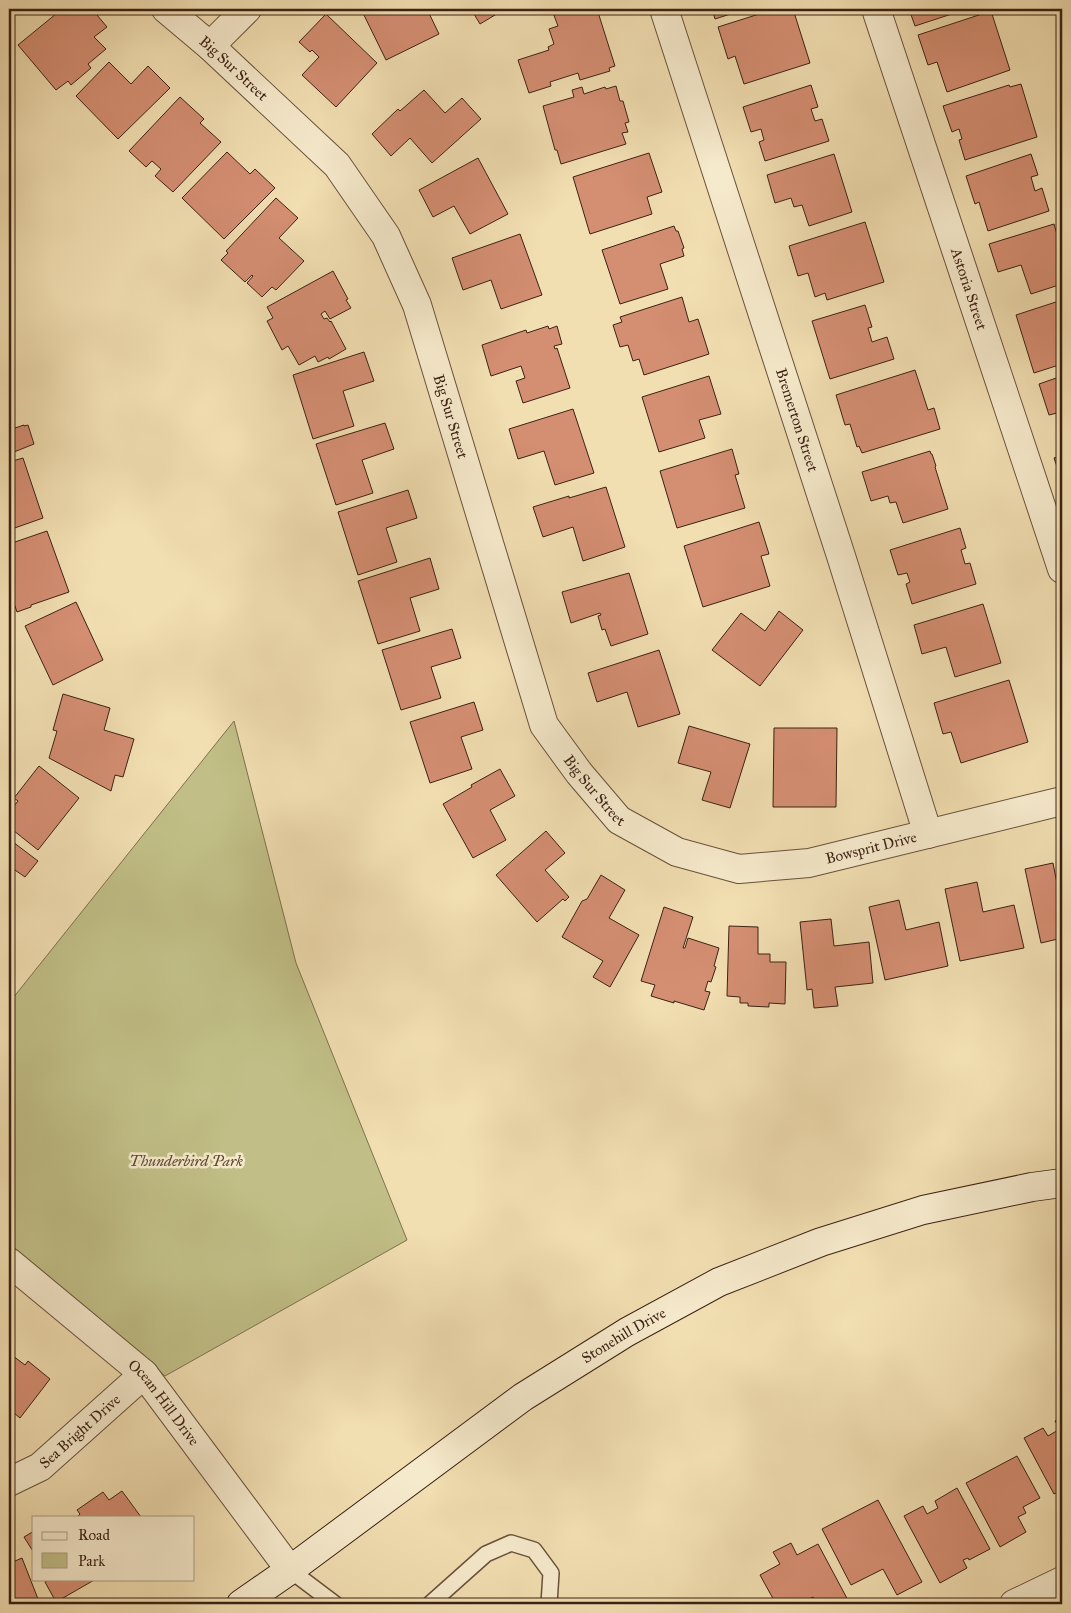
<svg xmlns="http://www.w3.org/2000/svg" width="1071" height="1613" viewBox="0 0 1071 1613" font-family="'IM FELL Great Primer',serif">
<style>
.green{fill:#c1bf87;stroke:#7e704e}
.building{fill:#d48e72;stroke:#3c2214}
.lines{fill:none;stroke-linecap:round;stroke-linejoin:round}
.service-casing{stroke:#69513b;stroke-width:18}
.minor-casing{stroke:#69513b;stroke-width:30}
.secondary-casing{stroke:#3c2214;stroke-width:30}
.service{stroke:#f6eacc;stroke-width:15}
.minor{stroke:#f6eacc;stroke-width:28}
.secondary{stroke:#f6eacc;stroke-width:28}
.labels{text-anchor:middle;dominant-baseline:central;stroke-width:5;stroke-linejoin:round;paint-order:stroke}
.street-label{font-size:15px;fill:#3c2214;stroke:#f6eacc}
.park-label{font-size:15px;font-style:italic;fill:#5d4931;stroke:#f6eacc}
</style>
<rect width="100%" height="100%" fill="#f1deb1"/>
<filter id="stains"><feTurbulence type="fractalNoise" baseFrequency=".004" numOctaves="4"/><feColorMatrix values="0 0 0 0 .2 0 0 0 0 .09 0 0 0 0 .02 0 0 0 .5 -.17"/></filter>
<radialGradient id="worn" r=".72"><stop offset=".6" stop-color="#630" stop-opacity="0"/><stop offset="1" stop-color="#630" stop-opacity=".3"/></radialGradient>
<path class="green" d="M234,721L296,963L407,1240L165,1376L9,1247V1003Z"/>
<path class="building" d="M62,9H92L107,27L94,37L106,49L88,64L91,68L71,85L68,81L56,90L18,45Z
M361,9H427L439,34L386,60Z
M471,9H505L480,24Z
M557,9H564L565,12L575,9H597L615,66L609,68L610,71L580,80L578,73L550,82L551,86L529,93L518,60L549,50L548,47L554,44L549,29L558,26L552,10Z
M712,9H746L715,19Z
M775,9H793L810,63L744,84L735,56L728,59L718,27Z
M909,9H967L915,26Z
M991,11L1010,70L947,92L937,62L928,65L918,35Z
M326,14L377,63L336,107L302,75L319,57L312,50L310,52L299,42Z
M109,62L131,84L148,66L170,88L118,139L76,96Z
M1021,84L1037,137L965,160L959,140L962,139L959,129L952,132L943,106L1009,85L1010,87Z
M811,85L818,107L811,109L815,121L822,119L829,141L765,161L759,142L764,140L761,129L751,132L743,107Z
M616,86L620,101H623L629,122L625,123L628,132L622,133L626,144L561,164L557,150H555L543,106L574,97L572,90L582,87L584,94L605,87L606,89Z
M424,90L445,113L462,98L481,119L432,163L410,138L391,156L372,134L398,109L400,111Z
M180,97L204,119L200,123L221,142L173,192L155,176L161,169L152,161L146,167L129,151Z
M227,152L250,174L255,169L275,188L224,239L182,198Z
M649,153L662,192L647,197L652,214L590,234L573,177Z
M834,154L852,212L809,226L802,205L794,207L791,198L775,203L767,175Z
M1031,154L1038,175L1031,177L1035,191L1042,188L1049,211L988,231L979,202L975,204L966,176Z
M478,158L508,214L470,234L454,206L433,217L419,190Z
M276,198L298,218L279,238L304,261L276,290L272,287L262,297L247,283L253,276L252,275L245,282L221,260L228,253L226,251Z
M865,222L884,282L827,300L825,293L815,297L808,273L798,276L789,246Z
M1054,224L1062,252V284L1031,294L1021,265L998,272L989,244Z
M674,226L676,231H678L684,248L682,249L684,256L660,264L668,289L620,304L602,250Z
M520,234L542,295L501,309L491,280L463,290L452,258Z
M333,271L348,299L346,300L351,308L330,319L325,311L321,314L324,319L327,318L330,322L331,321L346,349L329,359L328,357L318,362L315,356L299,365L288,346L282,350L267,321L273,318L267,307Z
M682,297L689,322L698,319L709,354L644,375L639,359L633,361L628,345L620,347L613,325L622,322L620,317Z
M1062,300V364L1034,373L1016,315Z
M865,305L872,327L868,328L872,342L887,337L894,359L830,379L812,321Z
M548,326L549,329L557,326L562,344L554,346L555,349L557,348L570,388L523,403L516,381L525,378L521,366L491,376L482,345L526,330L527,333Z
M364,352L374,381L343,391L354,426L313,439L293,375Z
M915,370L928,410L934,408L940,429L862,453L859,446L857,447L850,424L845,425L836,395Z
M709,376L721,414L699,420L705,438L659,452L642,397Z
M1062,376V429L1057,413L1049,415L1039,384Z
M573,409L594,473L555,485L544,451L518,459L509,429Z
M13,421L15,428L24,425V426L28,425L34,444L9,454V423Z
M385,423L394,449L362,460L373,493L336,505L316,444Z
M732,449L739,474L735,475L745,508L677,528L660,471Z
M930,451L931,454H932L936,466L935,467L948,509L903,523L896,502L890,503L888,496L871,501L862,472Z
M1062,455V481L1054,458Z
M23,458L43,518L9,530V462Z
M606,487L625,547L583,561L573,527L543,537L533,507L569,496V498Z
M408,490L417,518L386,528L397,562L358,575L338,512Z
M759,522L769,554L761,556L770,586L703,607L684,546Z
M960,528L966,548L961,550L965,564L970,563L976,584L912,604L906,584L910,582L907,573L898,575L890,550Z
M47,531L69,592L31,605V607L17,612L9,589V542L11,541L12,543Z
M430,558L439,589L410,598L420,631L378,644L358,581Z
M629,573L648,634L611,646L605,629L602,630L598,616L601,615L600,613L571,623L562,592Z
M76,602L103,660L53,685L25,626Z
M983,604L1001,663L955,677L946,647L922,654L914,625Z
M779,611L803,630L760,686L712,650L741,613L765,631Z
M452,629L461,658L431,667L441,698L401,710L382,650Z
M659,650L680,714L638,727L627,692L597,702L588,673Z
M1009,680L1028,742L961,763L951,732L943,734L934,703Z
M63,694L110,708L104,730L134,739L123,777L115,775L111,791L49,758L57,731L53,730Z
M474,702L483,730L461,737L472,769L430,783L410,722Z
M689,726L750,744L730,808L702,800L711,772L678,763Z
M774,728H837L836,807H773Z
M39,766L79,798L38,850L9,827V812L18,801L14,798Z
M500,769L515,796L490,810L506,840L473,858L443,804L472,787L471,785Z
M546,831L565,853L545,870L569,897L565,901L563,899L537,922L496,875Z
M9,839L38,861L25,877L12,868L9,872Z
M1053,863L1059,894H1062V938L1041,943L1025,869Z
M601,875L625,890L609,918L639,935L610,987L593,977L603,961L562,937L582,901L587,899Z
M977,882L983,912L1014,905L1024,948L960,961L945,889Z
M899,900L906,930L939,922L948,966L885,980L869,907Z
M664,907L693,917L683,948H685L688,938L719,948L714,966L716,967L711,982L708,981L705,991L710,992L704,1010L674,1001V1003L651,996L655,985L641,981Z
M831,919L834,946L869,942L873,983L835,987L838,1006L814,1008L812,989L807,990L800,922Z
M729,926L758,927V954H770V962H786L785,1004L769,1003V1007L748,1006V1003H740V997L727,996Z
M9,1353L25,1365L28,1361L50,1379L20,1418L9,1409Z
M1062,1417V1499L1058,1492L1054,1494L1024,1438L1043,1428L1048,1436L1060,1429L1055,1421Z
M1017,1456L1040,1498L1023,1507L1026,1513L1018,1517L1026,1532L1000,1547L966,1483Z
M957,1488L990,1549L969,1560L968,1558L963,1560L967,1568L940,1583L904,1516L923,1506L927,1514L938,1508L935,1501Z
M122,1491L141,1517H77L80,1514L77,1510L103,1492L109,1500Z
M878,1500L922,1582L897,1595L883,1569L851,1585L822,1529Z
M34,1531V1553L24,1537Z
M791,1543L797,1555L818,1544L850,1604H817L813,1597L800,1604H776L760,1575L780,1564L773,1552Z
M12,1555L15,1561L22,1558L40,1604H9V1598L13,1597L9,1590V1556Z
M50,1579H96L56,1602L45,1582Z"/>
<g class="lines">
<defs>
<path id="service" d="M290,1570L335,1604
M430,1604L486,1554L511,1543L534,1550L551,1573L549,1604"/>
<g id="minor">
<path id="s1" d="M166,9L210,46L337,165L386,236L417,305L544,725L579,773L619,820L677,852L739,869L809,863L1062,801"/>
<path id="s2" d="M664,9L841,556L928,834"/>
<path id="s3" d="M876,9L1062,569"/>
<path d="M210,46L247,9"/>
<path id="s4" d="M9,1262L144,1374L290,1570"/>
<path id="s5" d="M9,1482L40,1467L144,1374"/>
<path d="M1014,1604L1062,1581"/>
</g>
<g id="secondary">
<path id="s6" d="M241,1604L290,1570L523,1397L627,1332L719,1282L821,1242L923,1210L1032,1187L1062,1183"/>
</g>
</defs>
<use href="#service" class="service-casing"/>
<use href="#minor" class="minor-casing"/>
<use href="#secondary" class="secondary-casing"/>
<use href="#service" class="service"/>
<use href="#minor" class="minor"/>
<use href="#secondary" class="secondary"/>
</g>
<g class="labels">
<g class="street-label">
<text stroke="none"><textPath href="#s1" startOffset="90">Big Sur Street</textPath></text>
<text stroke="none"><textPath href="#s3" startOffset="295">Astoria Street</textPath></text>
<text stroke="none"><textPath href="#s1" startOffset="510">Big Sur Street</textPath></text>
<text stroke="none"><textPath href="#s2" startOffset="432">Bremerton Street</textPath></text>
<text stroke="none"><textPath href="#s1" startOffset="915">Big Sur Street</textPath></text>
<text stroke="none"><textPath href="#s1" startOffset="1218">Bowsprit Drive</textPath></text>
<text stroke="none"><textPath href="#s6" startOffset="468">Stonehill Drive</textPath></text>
<text stroke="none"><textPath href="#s4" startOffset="210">Ocean Hill Drive</textPath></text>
<text stroke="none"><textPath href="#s5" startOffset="88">Sea Bright Drive</textPath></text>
</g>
<g class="park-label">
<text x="186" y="1161">Thunderbird Park</text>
</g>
</g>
<rect width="1071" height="1613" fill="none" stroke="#f1deb1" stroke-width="30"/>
<rect x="10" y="10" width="1051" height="1593" fill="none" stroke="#3c2214" stroke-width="2.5"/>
<rect x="15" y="15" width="1041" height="1583" fill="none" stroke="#3c2214"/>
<rect x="32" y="1516" width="162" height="65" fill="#f6eacc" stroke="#ac9a82"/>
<rect x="42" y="1532" width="25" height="8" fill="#f6eacc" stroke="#ac9a82"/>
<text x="78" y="1540" font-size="15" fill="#3c2214">Road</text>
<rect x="42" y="1553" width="25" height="15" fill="#c1bf87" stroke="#ac9a82"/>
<text x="78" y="1566" font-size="15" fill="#3c2214">Park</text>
<rect width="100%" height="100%" filter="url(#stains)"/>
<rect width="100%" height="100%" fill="url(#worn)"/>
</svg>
